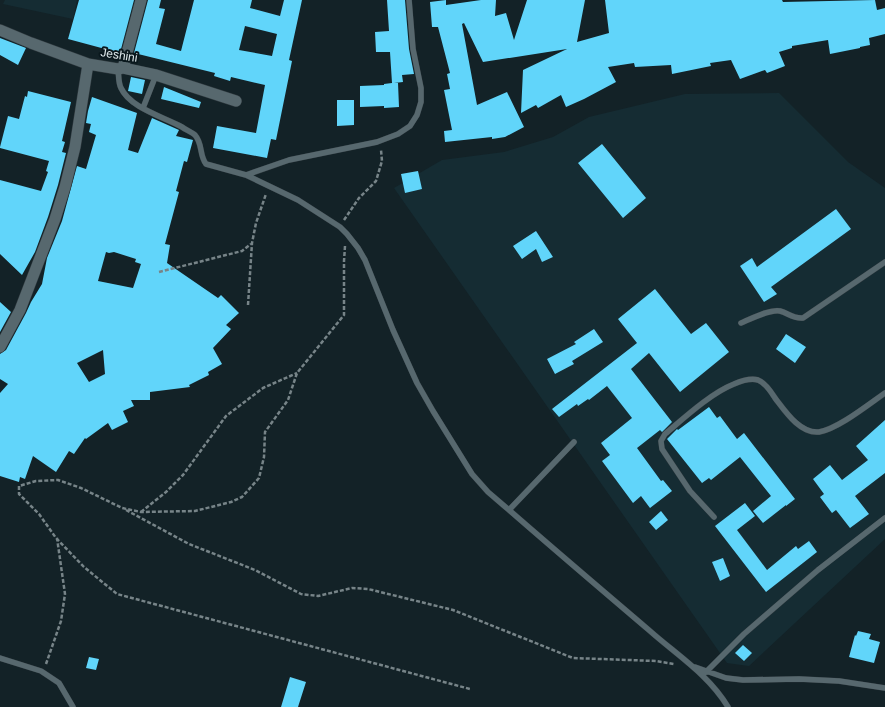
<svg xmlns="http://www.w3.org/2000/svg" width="885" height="707" viewBox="0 0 885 707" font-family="Helvetica,sans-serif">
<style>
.built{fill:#152c33}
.building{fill:#61d5fa;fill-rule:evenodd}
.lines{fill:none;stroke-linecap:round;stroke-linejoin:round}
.service-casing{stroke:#313b40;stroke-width:6}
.minor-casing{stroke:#313b40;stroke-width:12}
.path{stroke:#778488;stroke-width:2.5;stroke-dasharray:4 2;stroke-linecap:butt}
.service{stroke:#57686e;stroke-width:5.5}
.minor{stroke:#57686e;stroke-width:11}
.labels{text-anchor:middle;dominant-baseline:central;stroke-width:4;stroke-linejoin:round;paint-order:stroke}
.street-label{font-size:12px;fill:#dde7ea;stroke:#0a181d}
</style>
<rect width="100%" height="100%" fill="#132227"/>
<path class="built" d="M5,0H77L73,19L3,4Z
M779,93L848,162L885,188V539L749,666L727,663L394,188L442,160L504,152L553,137L589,117L685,94Z"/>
<path class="building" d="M79,0H134L120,53L68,39Z
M148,0H161L159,8L165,9L156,44L181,51L194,0H252L250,8L280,16L284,0H302L289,60L292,61L276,140L271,139L267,158L213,148L217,126L256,133L265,85L231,77L230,81L214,76L215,73L134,53ZM245,26L277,34L272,56L239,50Z
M387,0H405L409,49L414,74L402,75L403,82L394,83H398L399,107L384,108V106L360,107V86L384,85V84L392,83L390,52H376L375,32L389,31Z
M446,0V5L481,0H496L495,16L506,13L514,40L527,0H585L577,42L609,33L605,0H782L783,2L875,0L877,10L885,8V34L869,38L870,45L860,47V48L830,54L828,40L792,46V48L779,52L785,66L767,73L765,70L740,79L731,60L710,63L711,66L672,74L671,65L635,67L634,63L608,67L616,82L584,99L566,107L561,95L538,108L536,105L521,113L523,70L567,49L483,62L464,23L462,24L477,105L507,92L524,127L505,137L492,139V137L445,142L444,131L452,130L444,90L450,89L447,74L450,73L438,27H432L430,2Z
M0,38L26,48L18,65L0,55Z
M131,77L145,80L142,94L128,91Z
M164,87L201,102L199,108L161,99Z
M28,91L71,102L62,141L65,142L62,152L66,153L58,185L48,217L35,252L22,275L0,254V180L41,191L48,172L46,171L49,161L0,148V147L8,116L19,119L25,96L27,97Z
M92,97L137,113L128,150L138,153L152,118L179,130L176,136L193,140L187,162L184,161L176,191L179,192L165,244L170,245L167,263L218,298L221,295L239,313L226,325L231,329L213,348L222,364L208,372L209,375L189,385L190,387L150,392V400H131L134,406L123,411L128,422L112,430L108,423L86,439L85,438L74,454L69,451L56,472L33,456L25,479L20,477L19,482L0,476V393L8,384L0,379V354L6,350L26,313L31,302L42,284L47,258L62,221L77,166L86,169L96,135L89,132L91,124L86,123L88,111ZM106,252L109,253L114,252L136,259L135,262L141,264L133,288L98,281ZM103,350L105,374L89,382L77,363Z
M337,100H354V125L337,126Z
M602,144L646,198L623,218L578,163Z
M418,171L422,189L405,193L401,174Z
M836,209L851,229L771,287L777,294L764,302L740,266L752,258L757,267Z
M536,231L553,257L542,262L536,249L522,259L513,246Z
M655,289L691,334L706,323L729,352L680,392L649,353L631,369L672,422L662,432L660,430L637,448L661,481L663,480L672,491L650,508L641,496L633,503L602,461L610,455L601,443L632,418L607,386L589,400L588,399L578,406L577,404L559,417L552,409L637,343L618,319Z
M0,302L11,312L0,332Z
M594,329L603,342L572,361L574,364L555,374L547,359L576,344L574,342Z
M786,334L806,347L795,363L776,349Z
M709,407L717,418L720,416L737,439L744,433L795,499L786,506V505L763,523L753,511L771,496L740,457L711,480L709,478L702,483L667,439L677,429L678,430Z
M885,420V473L855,496L869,514L850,528L836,510L832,513L820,497L824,494L813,479L830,465L842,480L868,460L856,446Z
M745,503L755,516L737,530L767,570L796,546L798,549L809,541L817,552L766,592L715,526Z
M661,511L668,520L656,530L649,522Z
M723,558L730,576L720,581L712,562Z
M858,631L871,634L869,639L880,642L874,663L849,657L855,635L856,636Z
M743,645L752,653L744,661L735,653Z
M89,657L99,659L96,670L86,668Z
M290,677L306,682L298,707H281Z"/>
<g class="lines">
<defs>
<path id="service" d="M118,69C119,75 118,82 121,88C130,108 164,117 182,127C186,130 192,132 195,135C203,144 199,155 206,164L246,175L298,200L340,227L347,234L358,248L365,260L393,330L417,383L433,411L472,474L488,492L509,510C556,551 603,591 650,631C677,655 709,675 728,707
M143,108L156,75
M246,175L289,160L377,142L398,134L410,126L417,115L421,102V88L413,49L409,0
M741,323C751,319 769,309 780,311C788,313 793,319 803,318L885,262
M509,510L574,442
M714,517L690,491L662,449L661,441L665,434C684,418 711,393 734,384C741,381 751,378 758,380C766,383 771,392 775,398C785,411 800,434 819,432C838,429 869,404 885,393
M0,658L41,671L59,683L73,707
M695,667L726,678L743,680L799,679L839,681L885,688
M706,672L744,634L818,570L885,518"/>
<path id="minor" d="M0,30L31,43L88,64L118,69L123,68L156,75L236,101
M123,68L141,0
M0,347L20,310L55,219L65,187L75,147L88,64"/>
</defs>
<use href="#service" class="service-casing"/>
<use href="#minor" class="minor-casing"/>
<path class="path" d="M344,220L359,198L376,181L382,161L381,150
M345,246L344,261V315L297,373L288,400L265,432L264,457L259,478L242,497L231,502L195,511L141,512L122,508L81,488L58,480L36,481L19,486V494L39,514L56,538L84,567L117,594L470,689
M159,272L242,251L251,244
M248,305L252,243L256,223L266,194
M126,510L189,544L255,570L301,594L318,596L352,588L368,589L453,610L573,658L656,661L674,664
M141,512L166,492L183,475L226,416L263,388L297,373
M46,664L61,621L65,594L57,538"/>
<use href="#service" class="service"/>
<use href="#minor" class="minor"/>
</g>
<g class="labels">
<g class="street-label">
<text transform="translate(119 55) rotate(9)">Jeshini</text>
</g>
</g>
</svg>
